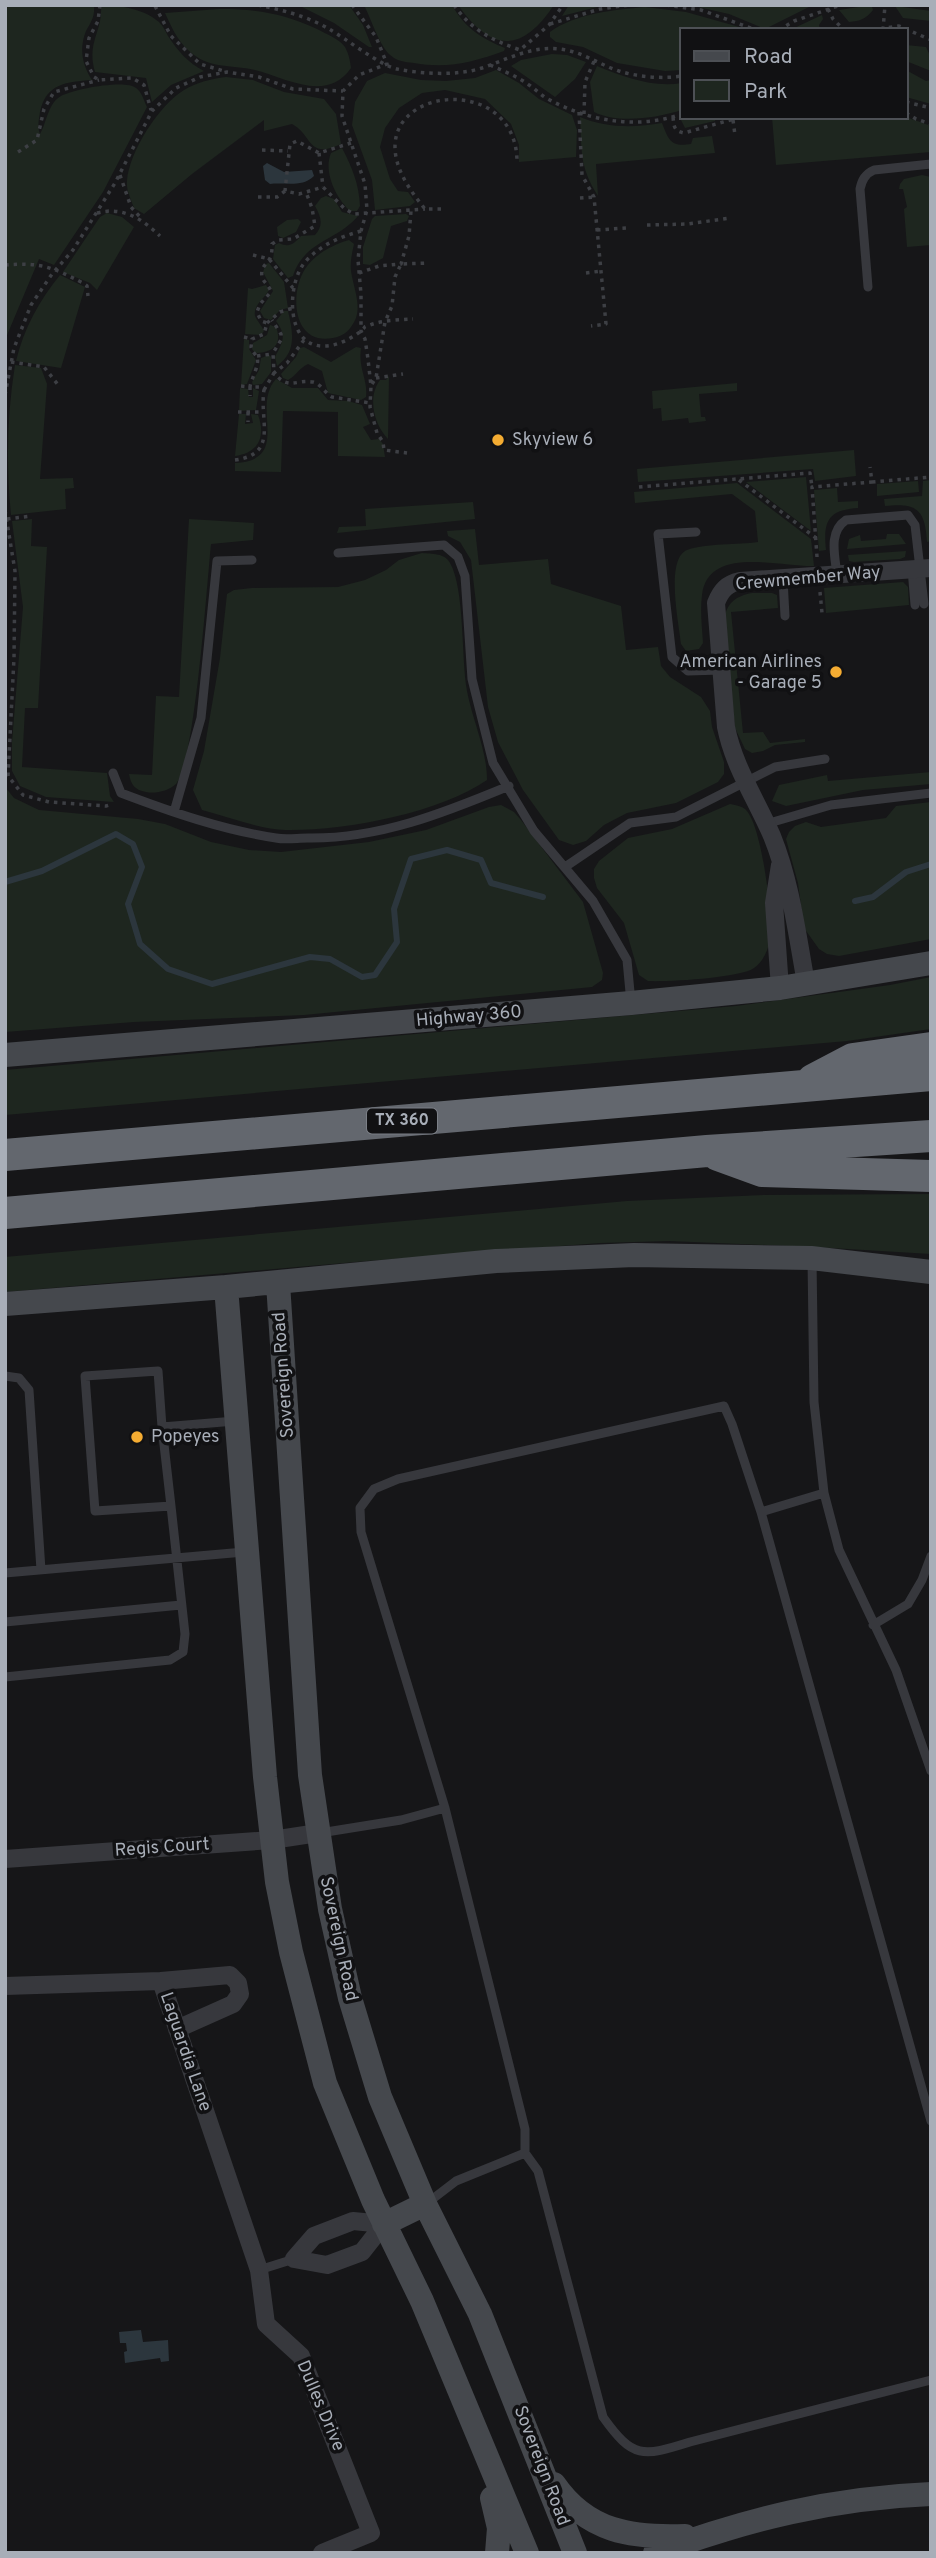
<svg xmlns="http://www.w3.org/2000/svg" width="936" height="2558" viewBox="0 0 936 2558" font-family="Overpass,sans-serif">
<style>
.green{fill:#1e261f}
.water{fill:#2c363d}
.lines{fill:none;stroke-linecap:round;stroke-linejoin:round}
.stream{stroke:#2c363d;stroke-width:6}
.path{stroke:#3d3f44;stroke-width:3.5;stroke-dasharray:3.5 5;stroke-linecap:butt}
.lane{stroke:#37383d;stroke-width:9}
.street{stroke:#37383d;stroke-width:18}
.secondary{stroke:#45484d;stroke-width:24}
.highway{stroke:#63676e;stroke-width:32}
.poi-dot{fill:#f4ac32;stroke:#111113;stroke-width:2.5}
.labels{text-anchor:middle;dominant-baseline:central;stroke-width:7;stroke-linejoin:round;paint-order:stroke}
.shield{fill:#111113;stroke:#7b7f86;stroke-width:2}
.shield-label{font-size:16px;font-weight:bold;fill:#a8aeb8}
.poi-label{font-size:18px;fill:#a8aeb8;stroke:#111113;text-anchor:start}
.street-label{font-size:18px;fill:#a8aeb8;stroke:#111113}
</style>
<rect width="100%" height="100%" fill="#161618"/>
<path class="green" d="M5,5H94C95,17 91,22 86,31C79,48 82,65 92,80C67,82 46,83 40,112C39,120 37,126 40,134C47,122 48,103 61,96C73,89 126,79 136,88C142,92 144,101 147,107L103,192L54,265L39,259L5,340Z
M101,5C120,5 144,9 159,22C163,26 166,32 168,36C178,51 188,63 204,71L171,85L152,102L146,78L95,72C86,42 103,32 101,5Z
M298,5H349L363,25L372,47H369L334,23Z
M364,5H452C464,27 482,39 505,48L504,51C474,62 447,69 414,63C404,62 396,61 389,54C379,44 371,19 364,5Z
M458,5H554C522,53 492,53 458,5Z
M569,5H605L562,16Z
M689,5H813L765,29L729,14Z
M865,6L872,7L873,10C866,19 860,21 849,22L839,10Z
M895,6L931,11V21L903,18Z
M645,7L686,12L750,30H682V70L665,71L617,63L583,47L556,42L550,37V32C576,13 614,10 645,7Z
M219,9C257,9 282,13 317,29C326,34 338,38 345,47C349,54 350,61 351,68C327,103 286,78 255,70C230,64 209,70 188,50C177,40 171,26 165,13Z
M822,15L823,19L819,25L820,30H790Z
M906,45L926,47L931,58V71L906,61Z
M552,54L567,55L586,62L575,79L555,97L511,66L521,60Z
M597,66C624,77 653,88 682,83V110C657,118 618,124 594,112L590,82Z
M496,70L519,83L539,99L572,115L577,130L576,157L519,162V145L511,124L485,99L445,90L422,93L399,108L385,128L380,147L390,179L398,191L408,192L415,202L410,206L375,210L372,180L352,125L355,102L367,81L385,73L421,80L446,81L475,78Z
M906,70L926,81L931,80V104L906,97Z
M226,77L253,80L284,92L324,99L336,114L341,144C307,160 313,135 292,124L264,131V120L192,174L144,214L134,208C131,199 126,190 127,181C129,152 159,105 184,90C197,82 211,79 226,77Z
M580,117C606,128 634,128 662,123C669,141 671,147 691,144L693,138L712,136L715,153L596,164L598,196C579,166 582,151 580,117Z
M682,117H716L715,121L685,128L680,118Z
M772,117H906L931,126V152L776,165Z
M342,148C352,167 359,184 360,206L357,211H350C336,198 323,172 331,153Z
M922,175L931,177V245L907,247L904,209L907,207L903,189H899L900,184L904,179Z
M326,196L334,199L342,212L358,216C337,241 304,241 293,276L288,278L273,259L275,245L279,243C289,248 294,244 301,236L315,235C324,225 321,217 315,206L321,198Z
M107,213L122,217L134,227L97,290L90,283L63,272L100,217Z
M406,214L409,216L407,221L391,226L383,258L370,265L363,264V247L372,219L375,216Z
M298,219L301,222L296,232L283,238L278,236L277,227L287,220Z
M349,240L354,244C352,253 350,262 351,271C353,286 361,303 356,318C351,329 345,336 333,338C293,346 289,294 305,269C315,254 332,245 349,240Z
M269,263L284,282L288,308L280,310L271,320L264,318L260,311L273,291L263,272L266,264Z
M60,275L85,287L61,368L16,361C24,328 39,301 60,275Z
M266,285L269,290C265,298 253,305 255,316C257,321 262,326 264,331L261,335L245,334L248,288L252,289Z
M284,311H288C293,332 297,352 277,366L275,357C283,341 287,336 276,321Z
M270,325L276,327C283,345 272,353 255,353L252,349L253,343L267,335Z
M244,339L249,340V349L256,360L247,384L241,385Z
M304,347L331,362L356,347L361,348C358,369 368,379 366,397L361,400L328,393L322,371L308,364C299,368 296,376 288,380L283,378L281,374L296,357L300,348Z
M269,355L271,357V372L262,384L253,385L252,382L259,370L261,358Z
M15,365L41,368L47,384L40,479L73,478L74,488L65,489L66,509L11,515C6,464 7,415 15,365Z
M389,376L388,439C374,425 367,397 380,380H386Z
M276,379L292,388H318L328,400L348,401L362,405L370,424L363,427L371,440L379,439L383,444L385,457L338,456V412L283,411L281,472L235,471V463C293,460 250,407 276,379Z
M737,383V391L699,394L701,417H705L706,421L689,423L688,418L662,421L661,408L653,409L652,391Z
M240,388L248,389L249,397H253V388L259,391L256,410L239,411Z
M239,414H246L245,424L253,423L251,414L258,415C266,436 259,453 235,456Z
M854,450L856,476L815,481L813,469L638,482L637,469Z
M806,477L811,531L746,482Z
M931,480V541L927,542C925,509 917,503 885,506L884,499L922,496L923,481Z
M918,481L919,492L877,496V484Z
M737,483L811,539L814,566C779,567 708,545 702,595C700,611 702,627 703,643L699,649L686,651L681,644C679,624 665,559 687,550C706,543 738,545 758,542L755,511L732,494L635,503L634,492Z
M837,488L838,502L858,501V508C828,510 823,521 826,550L819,551L814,490Z
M473,502L475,519L337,533L339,527L366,526L365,509Z
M32,519L31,546L47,547L38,708H25L22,767L107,773L110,796L114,802L46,797L20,786L12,771V742L23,607L12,521Z
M189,519L254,523L253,540L211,544C207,583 195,762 176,784C168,791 156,794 146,792C135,790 131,785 129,774L152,775L156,696L179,697Z
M475,529L479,565L548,559L551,584L621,606L626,650L658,647L661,666L670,677L701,697L710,711L712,727L724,762V774L718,782L676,803L627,813L604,825L586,841L573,845L559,840L523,790L498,742L488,707L471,560L460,542L448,536L447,531Z
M887,534H899L906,544L847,549L849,539L860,535L861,541L886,539Z
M906,551L905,557L900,559L854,562L849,561L848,555Z
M422,553C432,554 445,553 450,563C465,589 461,659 467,691C473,722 487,750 487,780C440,813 344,831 286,830C259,829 229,817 202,810L193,790L204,751L220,658L227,594L234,590L252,588L338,587L365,580L386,570L399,560Z
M903,582L908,587L909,605L826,613L824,588Z
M752,593H772L777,595L778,608L731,612L743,733L763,732L770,743L805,739V742L775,745L763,751L752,753L745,749L735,728L724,618C728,602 736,596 752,593Z
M931,772V784L863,790L786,806L772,801L779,785L827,775L828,781Z
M5,787L14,798L39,810L138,819L165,824L211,842L249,850L281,852L369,842L426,830L489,807L501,805L514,812L521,820L583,902L603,973L602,980L592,987L304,1015L134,1022L5,1032Z
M931,802V939L839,956L827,954L819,949L804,928L798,883L786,839L789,832L795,826L806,822L821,827L886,818L896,806Z
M730,804C735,805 741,806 745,809C762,823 773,918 770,940C768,950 763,962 754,968C740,978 668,982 648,981L639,975L624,923L597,888L594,878V869L599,861L628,838L672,829Z
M931,977V1029L847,1041L5,1115V1070L736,1006L890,985Z
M931,1194V1254L814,1247L669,1241L600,1243L367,1261L5,1292V1257L627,1201L764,1195Z"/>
<path class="water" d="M267,163L284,172L312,170L314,176C302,188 285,182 270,184L265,180L263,166Z
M141,2330L143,2342L168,2340L169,2361L161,2362L160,2358L125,2363L124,2352L127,2351L126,2343H120L119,2332Z"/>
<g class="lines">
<path class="stream" d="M5,882L42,871L116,834L133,844L142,867L128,904L140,944L168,969L212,984L310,957L330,959L362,977L375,975L397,942L394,909L411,859L447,850L481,860L491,883L543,897
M855,901L873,897L906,872L931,864"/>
<path class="path" d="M100,5L98,21L89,38L86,61L94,77L99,80L132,78L144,85L151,110
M149,5H181
M258,5C282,10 307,16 329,29C345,38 381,66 397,69C423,74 457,76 482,68C508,59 531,46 559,49C581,51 598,64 619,71C638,77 662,79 682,76
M352,5L376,37L387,64L359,75L343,91L342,116L365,184L367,210L361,231L358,260L361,294V331L365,339L368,359L371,386L370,407L377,433L383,442L384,450L407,453
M454,5C471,30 492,40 520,50L549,25L563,5
M666,5L701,10L756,30
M155,6L171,36L200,64L224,71
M828,9L833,19L844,30
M550,24L600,9L629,5
M779,30L794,21L841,5
M872,30L899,26L931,40
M883,30L885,5
M490,65C503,71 517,76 529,85C535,89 540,94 546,98C588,121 636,130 682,114
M906,102L931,108
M579,112L582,175L594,197L606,324L591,326
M906,113L916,119L931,124
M584,114L585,82L595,59
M673,117C674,127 674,131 684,133L741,117
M733,120L735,135
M351,143L319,153L297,141L290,144L285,191L299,194L323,187L345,209L354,214L425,209
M262,150L288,151
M18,152L37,140L44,109L54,92L99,80
M319,153L323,187
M120,175L131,207L141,218
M258,197H277L285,191
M580,198L594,197
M441,209H425C413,194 400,177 396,157C382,85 517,74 517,162
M97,213C123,206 142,219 160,236
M647,225L688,224L730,218
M597,230L626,228
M361,231C340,237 320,245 305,262C287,283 285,345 322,346C335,347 351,339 361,331C367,326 362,327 370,325C383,320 399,320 413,319
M253,255L269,259L293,288
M5,265C40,262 52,267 83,283L87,286L88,296
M359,273L379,266L401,264L409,236L411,211
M586,273L601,271
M267,323L280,312L293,308
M244,337L252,339
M304,340L287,363L274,373C289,391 296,379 313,382C321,384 325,393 332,397L370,403
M257,356L272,354
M11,362L44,367L59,386
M376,378L403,374
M372,384L376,378L385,322L392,306L395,277L401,264L428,263
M241,386L250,387V396
M264,390L274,373L273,353L281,340V334L272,320
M5,395L14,348L31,305L52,274L73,250L115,183L152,111L176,88L200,77L227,72L259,77L293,89L343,91
M238,412H262
M248,412V422
M235,460C279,454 259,421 264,390L261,387H250C251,379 260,365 257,357C255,354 252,351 251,347L252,339L264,334L267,323L261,321L257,312L260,304L271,292C269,285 264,283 262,277C260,266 268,264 271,256C272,252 272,248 272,244L278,240L293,239L315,226L312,208L306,192
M739,480L816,538
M872,482L931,477
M639,487L810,473L812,487
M5,510L15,571L14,658L8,776L23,795L49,802L106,806L113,804
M7,519L32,516
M817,557L812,487L872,482L870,467
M820,592L822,613"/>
<path class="lane" d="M868,287L860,189C862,180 865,174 874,170L931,164
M696,532L658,534L672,657L688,671L721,670
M338,553L444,545L458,557L465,576L472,679L493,763L534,831L593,901L627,960L631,1003
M912,569L915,605
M837,575C835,556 828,532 846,520L908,515L915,525L924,604
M783,579L785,616
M113,773L121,793C171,812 223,830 276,838C286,840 297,838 308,838C379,839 444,813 509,786
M174,812L201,718L217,561L252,560
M766,824L831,805L931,793
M565,867L630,823L676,817L775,767L825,759
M812,1259L814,1402L824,1493L839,1550L896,1670L931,1771
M5,1376L19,1378L29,1390L41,1570
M162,1427L171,1506
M761,1512L824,1493
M5,1573L244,1552
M5,1622L181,1605
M873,1625L908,1604L922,1580L931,1556
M5,1677L170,1660L183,1652L185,1634L171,1506L95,1511L85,1376L158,1371L162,1427L235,1421
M445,1808L361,1532L360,1508L374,1489L398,1479L724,1406L732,1424L761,1512L931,2121
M320,1833L401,1820L445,1808L525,2129V2153L456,2181L426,2204
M525,2153L538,2171L603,2417C633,2459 642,2457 690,2442L931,2380
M259,2270L294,2259"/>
<path class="street" d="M806,983C797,934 791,883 772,836C756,799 734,767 726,727L716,603C721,590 727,584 740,581L931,568
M780,988L774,903L780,865
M5,1859L272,1840L318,1833
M161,1981L230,1975L238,1983L240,1994L233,2004L177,2029
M5,1986L161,1981L259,2270L266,2324L301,2356L371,2533L322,2553
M294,2259L327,2265L362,2252L384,2224
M294,2259L314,2236L353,2221L384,2224"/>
<path class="secondary" d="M5,1055L631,1003L780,988L931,963
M278,1283L310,1775L330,1909L350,1998L380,2097L425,2204L480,2314L575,2553
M226,1287L265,1777L277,1882L291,1952L325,2083L373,2200L422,2301L527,2553
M5,1304L226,1287L496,1261L634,1255L811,1258L931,1272
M384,2224L425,2204
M554,2484C587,2532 632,2538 685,2536
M492,2498L499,2528L497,2553
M655,2553C748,2519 832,2498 931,2494"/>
<path class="highway" d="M813,1080L853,1059L931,1048
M5,1155L931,1075
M718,1155L762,1171L931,1176
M5,1213L707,1151L931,1136"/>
</g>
<g class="poi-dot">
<circle cx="498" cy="440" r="7"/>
<circle cx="836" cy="672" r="7"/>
<circle cx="137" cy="1437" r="7"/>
</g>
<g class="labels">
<rect class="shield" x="367" y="1108.5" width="70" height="25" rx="5"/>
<g class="shield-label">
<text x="402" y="1121">TX 360</text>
</g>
<g class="poi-label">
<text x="512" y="440">Skyview 6</text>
<text x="822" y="662" text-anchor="end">American Airlines<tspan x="822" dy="21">- Garage 5</tspan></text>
<text x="151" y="1437">Popeyes</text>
</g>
<g class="street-label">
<text transform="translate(808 579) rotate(-5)">Crewmember Way</text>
<text transform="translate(469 1017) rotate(-5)">Highway 360</text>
<text transform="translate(284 1375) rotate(-94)">Sovereign Road</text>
<text transform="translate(162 1848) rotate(-4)">Regis Court</text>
<text transform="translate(338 1939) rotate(78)">Sovereign Road</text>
<text transform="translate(185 2052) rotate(71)">Laguardia Lane</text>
<text transform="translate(320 2406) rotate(67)">Dulles Drive</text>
<text transform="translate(541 2466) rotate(69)">Sovereign Road</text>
</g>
</g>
<rect width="936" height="2558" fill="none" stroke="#a8aeb8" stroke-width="14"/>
<rect x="680" y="28" width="228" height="91" fill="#111113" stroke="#4d5055" stroke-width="2"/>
<rect x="694" y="51" width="35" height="10" fill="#45484d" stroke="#4d5055" stroke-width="2"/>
<text x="744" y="63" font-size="21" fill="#a8aeb8">Road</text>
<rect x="694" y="80" width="35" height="21" fill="#1e261f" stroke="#4d5055" stroke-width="2"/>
<text x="744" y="98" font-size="21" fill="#a8aeb8">Park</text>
</svg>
